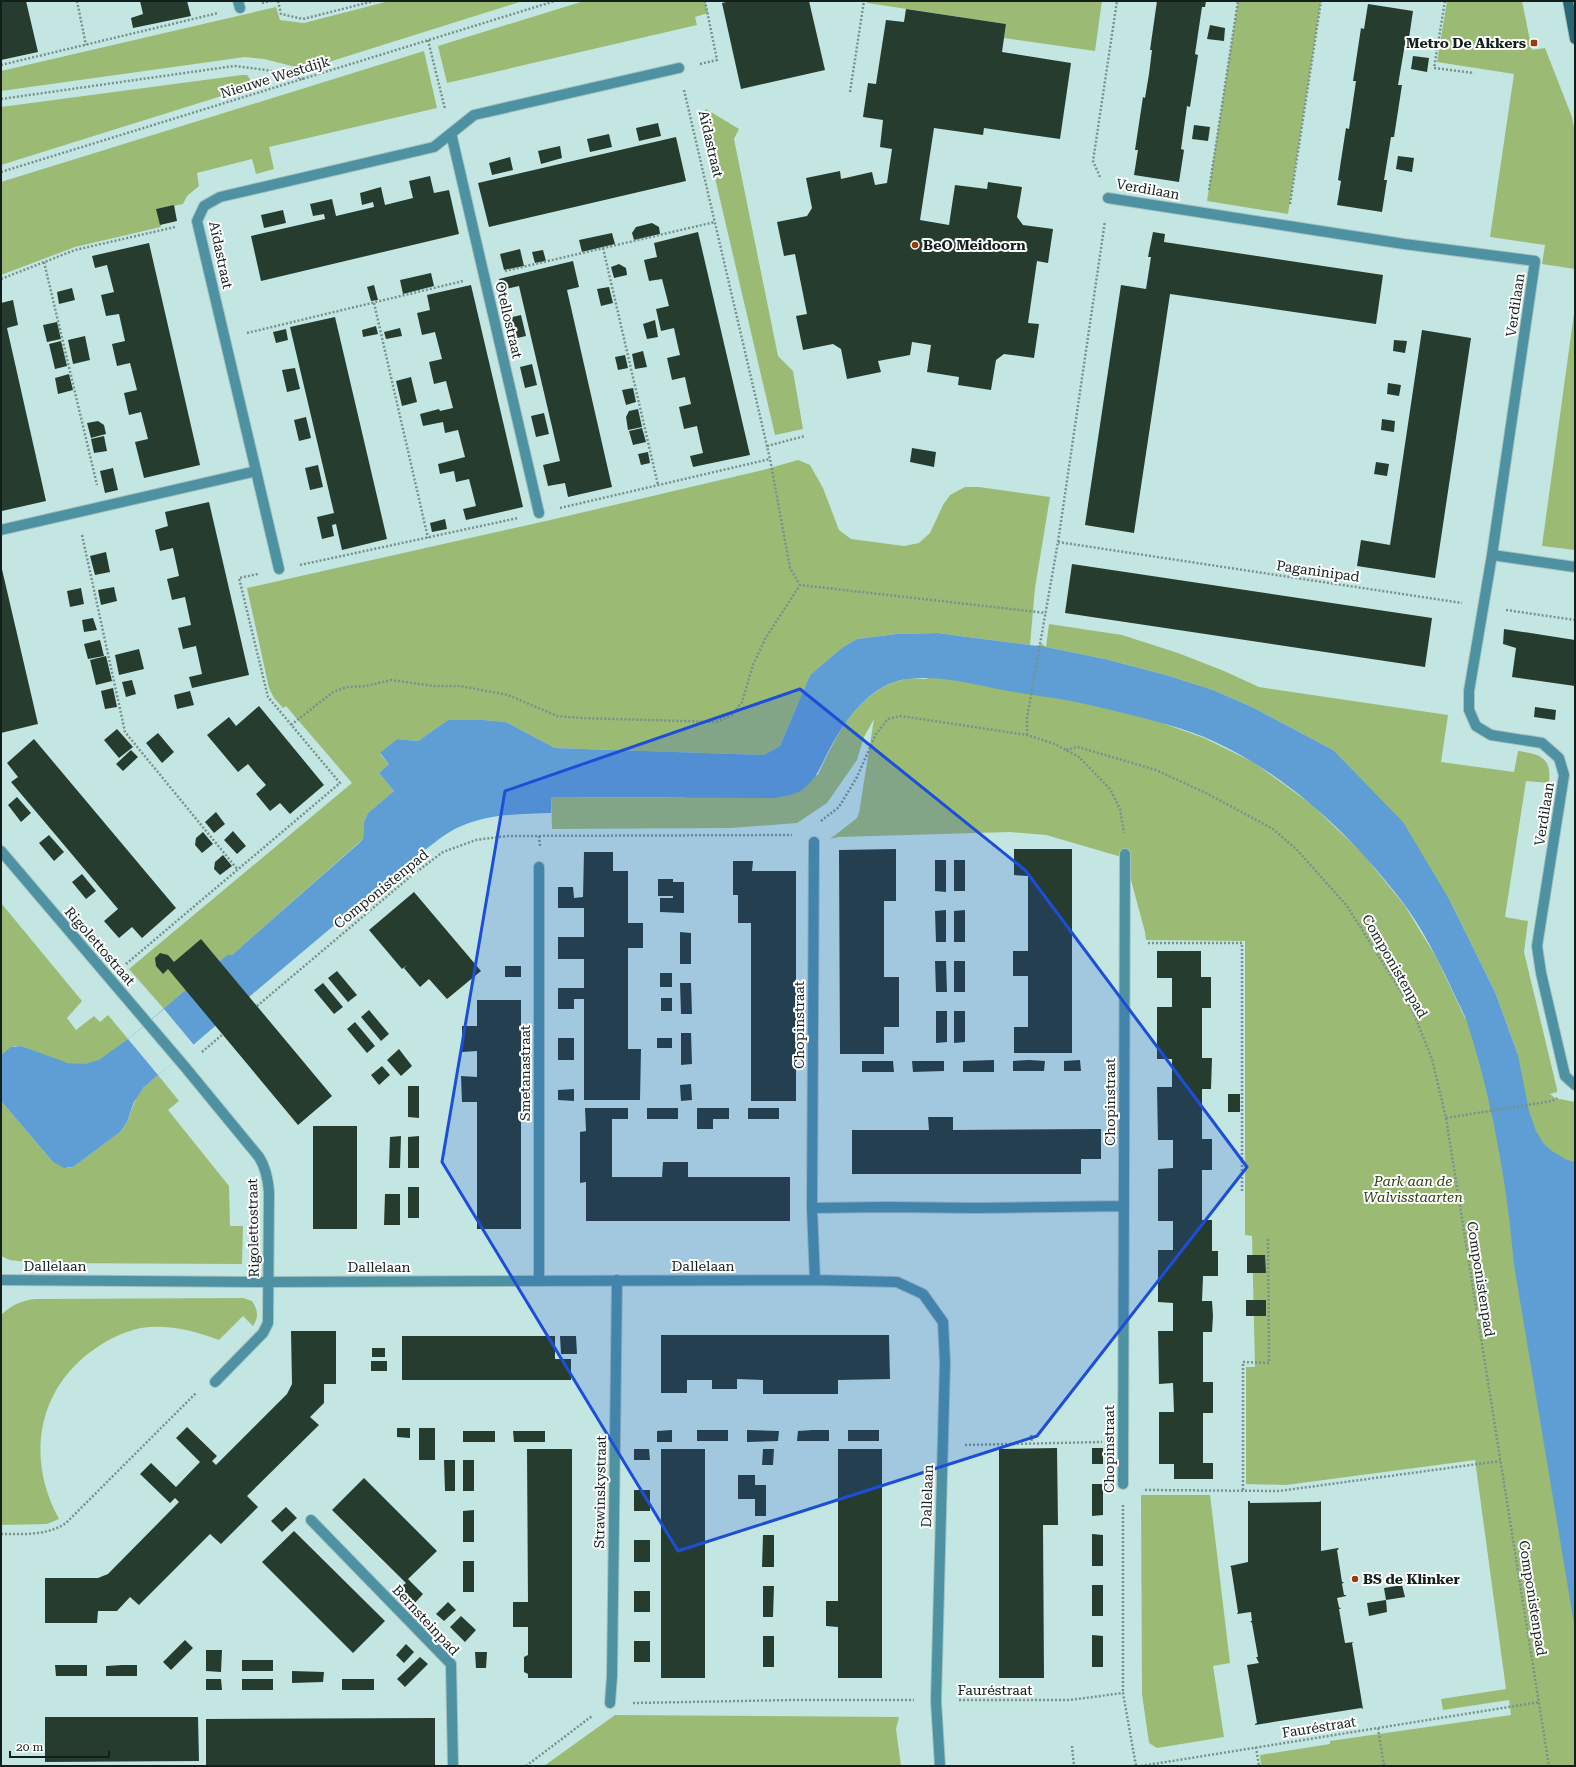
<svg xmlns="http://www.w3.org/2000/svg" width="1576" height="1767" viewBox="0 0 1576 1767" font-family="'Roboto Serif',serif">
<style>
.green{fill:#9bbb75;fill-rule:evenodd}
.water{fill:#5f9ed4}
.pier{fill:#c4e6e2}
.building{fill:#263c2f}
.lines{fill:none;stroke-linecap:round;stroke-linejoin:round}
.street-casing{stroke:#a4c2bf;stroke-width:12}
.secondary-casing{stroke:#a4c2bf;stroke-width:12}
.path{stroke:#78918e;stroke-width:2.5;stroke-dasharray:2 2;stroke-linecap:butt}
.street{stroke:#4d91a3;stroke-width:10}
.secondary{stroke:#286675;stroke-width:10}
.marked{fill:#1d4ed8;fill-opacity:0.2;stroke:#1d4ed8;stroke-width:3;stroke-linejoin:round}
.poi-dot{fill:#9f3a0c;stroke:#fff;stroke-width:1.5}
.labels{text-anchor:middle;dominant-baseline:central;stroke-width:4;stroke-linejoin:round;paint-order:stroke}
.poi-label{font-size:14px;font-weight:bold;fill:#121f1d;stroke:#fff;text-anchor:start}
.street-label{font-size:14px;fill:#121f1d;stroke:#fff}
.park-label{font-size:14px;font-style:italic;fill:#2a3e08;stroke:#fff}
</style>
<rect width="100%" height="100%" fill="#c4e6e2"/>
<path class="green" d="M389,1H523L316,66L296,67L264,59L245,57L1,91V71L276,7L280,20L304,23Z
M584,1H705L708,13L695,17L697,25L447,83L438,46Z
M867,1H1102L1095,51L1004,38L1006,24L867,3Z
M1238,1H1321L1288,214L1207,201Z
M1447,1H1522L1532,50L1545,48L1572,117L1575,133V269L1542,264L1545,245L1490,237L1514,74L1437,62Z
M424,51L437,108L269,147L274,169L256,174L252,159L197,173L199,186L187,196L183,204L157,209L161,227L75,247L1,275V182Z
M242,75H247L250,79L249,85L244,89L1,165V107Z
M706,109L739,129L734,139L778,356L793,371L803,429L775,435L701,118Z
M1575,306V550L1542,546Z
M798,460L810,465L823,488L839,530L851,539L904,546L919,543L930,533L943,505L950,495L965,487H979L1050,497L1035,588L1030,645L937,633L896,634L857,639L843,647L810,675L780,746L764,755L555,748L506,722L484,720H448L418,741L397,739L380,754L389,764L379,773L394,791L368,813L364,822L363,839L232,955H227L164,1009L129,969L352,783L286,706L283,708L274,698L269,688L247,588L546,521L763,470Z
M1049,624L1122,635L1178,653L1224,671L1259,687L1448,715L1441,762L1514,772L1518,751C1540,754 1552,757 1549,783L1526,781L1505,917L1528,921L1524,952L1557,1089V1092L1550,1094L1555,1098L1575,1102V1766H1261L1260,1755L1330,1744V1741L1511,1715L1509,1700L1443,1710L1441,1699L1506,1689L1475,1460L1286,1485L1246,1484V1367H1255L1252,1236L1245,1235V941L1146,940L1145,932L1125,858L1046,835L1010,832L839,837L830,839L857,818L859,813L874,719L864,737L857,760L827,803L797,823L731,828L552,829L551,797L683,798L818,775C836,735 860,687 907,679C912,678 919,679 925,679L1042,644L1046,647ZM1046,647L1105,659L1166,675L1213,690L1252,707L1333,750L1449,899L1495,992L1518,1055L1465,1018L1436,957L1405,906L1363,854L1311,804L1253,762L1204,738L1165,724Z
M1,903L82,1001L67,1018L76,1030L94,1016L100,1022L108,1015L128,1039C119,1046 108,1056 98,1061C72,1071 45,1055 21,1046H14L1,1055Z
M158,1075L179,1101L168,1110L229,1186L230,1226H243L242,1264L34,1263L10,1260L1,1256V1101L53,1162L68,1168L73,1167L120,1132L127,1122L137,1096L143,1088Z
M243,1298L252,1301C258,1310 259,1317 253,1326L243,1316L219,1340C194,1331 168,1324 141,1328C122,1332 105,1341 89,1353C36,1394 27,1461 59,1519L47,1524L1,1525V1315C12,1305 20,1301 35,1299Z
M1141,1495H1210L1230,1663L1213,1666L1224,1737L1157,1748L1149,1743L1142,1694Z
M615,1715L899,1717L896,1729L901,1766H544Z"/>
<path class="water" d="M937,633L1046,647L1105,659L1166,675L1213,690L1252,707L1333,750L1403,822L1449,899L1495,992L1518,1055L1529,1111L1536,1131L1544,1144L1552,1151L1567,1160L1575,1162V1630L1514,1265C1507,1183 1492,1098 1466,1019C1461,1007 1454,995 1449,983C1436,956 1422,928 1404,904C1352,835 1284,771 1204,737C1169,723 1131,715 1094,706C1070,700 1046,697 1021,693C984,688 947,674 908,679C871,683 847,718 830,748C821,764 818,778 802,790C795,795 783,796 775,798L551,797V813C516,814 479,814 448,833C438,839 430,847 420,853L249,997L143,1088L134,1102L127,1122L120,1132L73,1167L64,1168L53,1162L1,1101V1055L11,1047L21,1046L68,1063L85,1064L99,1060L128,1039L227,955H232L358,844L363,839L364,822L368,813L394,791L379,773L389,764L380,753L397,739L418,741L448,720H484L506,722L555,748L764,755L780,746L810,675L843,647L857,639L896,634Z"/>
<path class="pier" d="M164,1009L194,1045L158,1075L128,1039Z"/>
<path class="building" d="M1,1H26L38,52L1,60Z
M140,1H187L191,16L133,28L131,18L143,14Z
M730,1H809L825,70L741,89L722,3Z
M1157,1H1206L1205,7H1202L1195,54L1198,55L1190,107L1187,106L1181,149L1184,150L1179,182L1134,175L1138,150H1135L1143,97L1145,98L1149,74L1152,50H1150Z
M1368,4L1413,11L1409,38H1406L1398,85H1402L1394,137H1391L1384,180H1387L1382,212L1337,205L1341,181L1338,180L1346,128L1349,129L1356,81H1353L1361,28L1364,29Z
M906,9L1006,24L1002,52L1071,63L1060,139L984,128L983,135L934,128L920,220L949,225L955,185L987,189L988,182L1022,187L1017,217L1023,225L1053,229L1048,263L1037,261L1028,323L1039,324L1034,358L1004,354L996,360L991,390L958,385L959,377L927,372L931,345L912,342L910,355L878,361L881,372L847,379L841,349L833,344L803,350L796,316L807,314L795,254L784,256L777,222L807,216L812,208L806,178L840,171L841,179L872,172L875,185L887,183L892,149L880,147L883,120L863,117L868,83L876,84L886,20L904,22Z
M1210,25L1225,28L1224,41L1207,39Z
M1413,56L1429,58L1427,72L1411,69Z
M658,123L661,136L639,141L636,128Z
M1194,125L1210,127L1208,141L1192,139Z
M609,134L612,147L590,152L587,139Z
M676,137L686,181L489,227L478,183Z
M560,146L562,158L541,164L538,151Z
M1398,156L1414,158L1412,172L1396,169Z
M510,157L513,170L492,175L489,163Z
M430,176L434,193L449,190L459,234L261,281L251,236L325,219L324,214L313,216L310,204L332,199L336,216L374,207L373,202L362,205L360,193L381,187L385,205L413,198L409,181Z
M174,205L177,221L160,225L156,209Z
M283,210L286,223L264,228L261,215Z
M652,223L659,227L660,234L634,240L632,233L636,227Z
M698,232L750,455L693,467L690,456L703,453L700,440L697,426L684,429L679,407L691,404L688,391L685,377L672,380L667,358L680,355L677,342L674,328L661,331L656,309L669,306L662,279L649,281L644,260L657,257L654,243Z
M1153,232L1165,234L1164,242L1383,275L1376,324L1170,294L1134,533L1085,525L1121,285L1146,289L1151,257H1148Z
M612,233L615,244L582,252L579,240Z
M149,243L200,465L144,478L135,442L148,439L141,412L129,415L124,393L137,390L130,363L117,366L112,344L125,341L119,314L106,316L101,295L114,292L107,265L95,268L92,256Z
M520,249L524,266L504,270L500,254Z
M543,250L546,261L535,263L532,252Z
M573,261L579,287L567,290L612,487L568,497L565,483L548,486L543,465L560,461L519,286L502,290L499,279Z
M619,264L626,268L627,275L614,278L611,267Z
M431,273L434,286L403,294L400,280Z
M374,285L378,300L371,301L367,287Z
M471,285L523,507L466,520L463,509L476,506L469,479L456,482L454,471L440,474L438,464L465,457L458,430L445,433L443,422L423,426L420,414L439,409L440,411L453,408L446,381L434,384L429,362L442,359L435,332L422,335L417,313L430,310L427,295Z
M609,287L613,303L601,306L597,289Z
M72,288L75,300L59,304L57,292Z
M13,300L18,325L7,328L46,501L2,511L1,505V303Z
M521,315L526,336L513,339L508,318Z
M335,317L387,539L342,550L336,524L332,525L334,536L322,539L317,517L334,513L290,327Z
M655,320L658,337L647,339L643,324Z
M57,322L61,339L47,342L43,325Z
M376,326L378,334L363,337L362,330Z
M400,328L402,336L386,339L384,332Z
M286,329L288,340L276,343L273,332Z
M1422,330L1471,338L1435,578L1357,566L1361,540L1390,545Z
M85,336L90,360L73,364L68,340Z
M1394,340L1407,341L1405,353L1393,351Z
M61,341L67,366L55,369L49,344Z
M643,351L647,367L635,369L632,354Z
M625,355L628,368L618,370L615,357Z
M532,364L537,385L525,388L520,367Z
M295,368L300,389L287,392L282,370Z
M69,374L73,390L58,394L55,378Z
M411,377L417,402L402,406L396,381Z
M1388,383L1401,385L1399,396L1387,394Z
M633,388L636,402L626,405L622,390Z
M638,409L642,427L628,430L626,417L629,411Z
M544,413L549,434L536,437L531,416Z
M306,417L311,438L299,441L294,420Z
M1382,419L1395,421L1394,432L1381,430Z
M98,421L104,425L106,434L91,438L87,423Z
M642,428L646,442L633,445L629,431Z
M104,436L107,451L94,453L91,439Z
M912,448L936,452L934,467L910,462Z
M648,452L650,463L641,465L638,454Z
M1376,462L1389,464L1387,476L1374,474Z
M318,465L323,487L310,490L305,468Z
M113,468L118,490L105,493L100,471Z
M209,502L249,675L192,688L189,677L202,674L196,646L183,649L178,628L191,625L185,597L172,600L167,579L179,576L173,548L160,551L155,530L168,526L165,512Z
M445,519L447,529L432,532L430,523Z
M106,552L110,572L95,575L90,556Z
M1072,564L1432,618L1425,667L1065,613Z
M1,565L38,724L1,733Z
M114,587L117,601L101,605L98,590Z
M81,588L84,604L70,607L67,591Z
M93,618L97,630L84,632L82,620Z
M1504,629L1575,640V686L1512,677L1516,648L1503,644Z
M100,640L104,656L88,659L84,644Z
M139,649L144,669L119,675L115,655Z
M106,656L112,681L96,685L90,660Z
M132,680L136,694L126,697L122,682Z
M113,688L117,707L105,709L101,691Z
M190,691L194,705L177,709L174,695Z
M259,706L324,785L290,814L280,803L270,811L256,794L266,785L257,775L248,764L238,772L207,735L229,717L236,726Z
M1535,707L1556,710L1555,720L1534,717Z
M117,729L133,747L119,758L104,740Z
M158,733L174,752L162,763L146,743Z
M34,739L176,908L142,938L132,927L119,938L111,929L104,921L118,909L11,782L18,777L7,763Z
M131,750L138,757L123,771L116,764Z
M17,797L31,813L21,822L8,805Z
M216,812L225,824L214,833L205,822Z
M233,831L246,846L237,854L224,840Z
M203,832L213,844L202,853L195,845L196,838Z
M49,835L64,852L54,861L39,843Z
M896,849V901H884V977H899V1027H884V1054H840L839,850Z
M1014,849H1072V1053H1014V1027H1028V976H1013V951H1028V876L1014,875Z
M584,852H613V871H628V923H643V948H628V1049H641L640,1100H584V999H574V1009H558V988H584V959H558V937H584V908H558V887H573L574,898L583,897Z
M223,855L232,866L220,875L214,869L215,862Z
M935,860H946V892L935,891Z
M954,860H965V891H954Z
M733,861H753L752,871H796V1101H751V923H738V895H733Z
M82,874L96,891L86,899L72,882Z
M658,879H673V882H684V913L660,912V898H673V896H658Z
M414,892L481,971L447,999L429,979L420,987L404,968L407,965L402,969L369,930Z
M946,910V942H936L935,911Z
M965,910V942H954V911Z
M680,932L691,933V964H680Z
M201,939L332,1096L298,1125L168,969L163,974L156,966L155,958L160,953L168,955L174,962Z
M1157,951H1201V977H1211V1008H1202V1058H1212L1211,1089H1202V1139H1212V1170H1202V1220H1212V1251H1218V1276H1203L1202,1301H1212L1213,1316L1212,1332H1203V1382H1213V1413H1203V1463H1213V1479H1174V1464H1159V1412H1174L1173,1383L1159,1384L1158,1331H1173V1303L1158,1302V1250H1173V1221H1158V1169L1173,1168V1140H1158L1157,1087H1172V1059H1157V1007H1172V978H1157Z
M935,961H946L947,992H936Z
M954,961H965V992H954Z
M505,966H521V977H505Z
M337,971L357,995L348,1002L328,978Z
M660,973H672V987H660Z
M323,983L343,1007L334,1014L314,990Z
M680,983H691L692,1014H681Z
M661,998H672V1011H661Z
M477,1000H521V1229H477V1102H462L461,1076L477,1077V1051L462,1052V1026H477Z
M369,1010L389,1034L381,1041L361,1017Z
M936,1011H947V1042L936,1043Z
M954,1011H965V1042L954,1043Z
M355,1022L375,1046L367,1053L347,1029Z
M681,1033H691L692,1064L681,1065Z
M558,1038H574V1060H558Z
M657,1038H672V1048H657Z
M399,1049L412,1066L401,1076L387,1060Z
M994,1060V1072H963V1061Z
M1029,1060L1045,1061L1044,1071H1013V1061Z
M1080,1060L1081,1071H1064V1061Z
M862,1061H893L894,1072H862Z
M912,1061H944V1071L913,1072Z
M382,1066L390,1075L379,1085L371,1075Z
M691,1084L692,1100L681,1101L680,1085Z
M408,1086H419V1118L408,1117Z
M574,1089V1101L558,1100V1090Z
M1228,1094H1240V1112H1228Z
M585,1108H628V1119H612V1177H662L663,1162H688V1177H790V1221H586V1182L580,1183V1132L586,1131Z
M647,1108H678V1119H647Z
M697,1108H729V1119H713V1129H697Z
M748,1108H779V1119H748Z
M928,1117H953V1130L1101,1129V1159H1081V1174H852V1130H929Z
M313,1126H357V1229H313Z
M401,1136L400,1168H389L390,1137Z
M419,1136V1168H408V1137Z
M408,1187H419V1218H408Z
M385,1194H400V1225H384Z
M1247,1255H1265L1266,1273H1247Z
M1246,1300H1266V1316H1246Z
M291,1331H336V1384H324V1403L310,1417L319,1425L247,1496L258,1507L221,1544L210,1534L139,1605L130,1597L117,1611H98L97,1623H45V1578H98L108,1574L179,1502L175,1498L170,1503L140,1474L151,1463L176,1487L200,1462L176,1438L187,1427L217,1456L212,1461L216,1465L287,1394L292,1384Z
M661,1335H889L890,1379L838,1380V1394H763V1380L737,1379V1389H712V1380H687V1393H661Z
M402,1336H555V1359H571V1380H402Z
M560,1336H576L577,1354H561Z
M372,1348H385V1357H372Z
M371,1361H387V1371H371Z
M397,1428H410V1438L397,1437Z
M419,1428H435V1460H419Z
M672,1430V1442H657V1431Z
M697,1430H728V1441H697Z
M747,1430L779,1431L778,1441L747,1442Z
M813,1430H829V1441H797L798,1431Z
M848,1430H879V1441H848Z
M463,1431H495V1442H463Z
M513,1431H545V1442H514Z
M1057,1448L1058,1525H1043L1044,1678H999V1449Z
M1092,1448H1103V1464H1092Z
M527,1449H572V1678H528V1674L524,1672V1657L528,1655V1627H513V1602H528Z
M634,1449H649L650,1460H634Z
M661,1449H705V1678H661Z
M763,1449H774L773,1465H762Z
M838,1449H882V1678H838V1627L826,1626V1601H838Z
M444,1460H455V1491H445Z
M463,1460H474V1491H463Z
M738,1475H755V1485H766V1516H755V1499H738Z
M364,1478L437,1551L408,1579L423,1594L412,1606L397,1590L406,1583L332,1510Z
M1092,1484H1103V1515L1092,1516Z
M634,1490H650V1511H634Z
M1248,1501H1250V1503L1319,1502L1321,1501V1551L1338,1548L1339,1549L1337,1550L1342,1582H1344L1342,1584L1344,1595H1346V1596L1337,1598L1339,1607L1341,1609H1339L1345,1643L1354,1642L1352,1643L1363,1709L1361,1708L1255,1725V1724L1257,1723L1247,1665L1259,1663L1256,1657H1258L1252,1623L1250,1621H1252L1251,1612L1237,1614L1238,1612L1231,1567L1230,1566L1248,1562Z
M286,1507L297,1518L282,1532L271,1521Z
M474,1510V1542H463V1511Z
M294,1531L385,1621L353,1653L262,1562Z
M1092,1534L1103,1535V1566H1092Z
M763,1535H774V1567H762Z
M634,1540H650V1562H634Z
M463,1561H474V1592H463Z
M1092,1585H1103V1616H1092Z
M1402,1585L1405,1597L1386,1600L1384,1588Z
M763,1586H774L773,1617H763Z
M634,1591H650V1612H634Z
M1386,1600L1387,1612L1369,1616L1367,1603Z
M448,1602L456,1610L444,1621L436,1614Z
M461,1616L476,1630L465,1642L450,1627Z
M1092,1635L1103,1636V1667H1092Z
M763,1636H774V1667H763Z
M185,1640L193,1648L171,1670L163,1662Z
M634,1641H650V1662H634Z
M406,1644L414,1652L404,1663L396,1655Z
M206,1650H222L221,1672L206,1671Z
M475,1652H487L486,1668H476Z
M420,1657L428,1664L405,1687L397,1679Z
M242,1660H273V1671H242Z
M55,1665H87V1676H56Z
M122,1665H137V1676H106V1666Z
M292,1671L324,1672L323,1682L292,1683Z
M206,1679H221L222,1690H206Z
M242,1679H273V1690H242Z
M342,1679H374V1690H342Z
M45,1717H198L199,1761L45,1762Z
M435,1718V1766H206V1719Z"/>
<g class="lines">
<defs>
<path id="street" d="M238,1L240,8
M451,133L539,513
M1108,198L1404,244L1535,261L1492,555L1469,691V710L1476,726L1491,735L1542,743L1559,758L1564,775L1537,946L1541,973L1565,1076L1575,1085
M256,471L279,569
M1,530L256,471L197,221L204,206L220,197L434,147L474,115L679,68
M1492,555L1575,567
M814,842L812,1208L886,1207L975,1208L1124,1206
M1,851L185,1067L259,1157C266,1168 268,1179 269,1192L268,1323L263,1333L215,1382
M812,1208L815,1280
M1,1280L269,1282L815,1280L897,1282L923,1294L943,1322L945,1362L936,1701L940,1766
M539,1280V867
M1123,1484L1125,854
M311,1520L451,1664L453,1766
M610,1703L612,1676L617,1280"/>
<path id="secondary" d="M1568,1L1575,39"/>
</defs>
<use href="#street" class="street-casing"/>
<use href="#secondary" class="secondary-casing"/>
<path class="path" d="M77,1L86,45
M278,1L281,14L303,19L374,1
M1445,1L1434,68L1474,73
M262,3L271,1
M428,40L445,109
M700,64L717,60L705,1
M1,65L218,13
M684,90L770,459L790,568L800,585
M850,92L864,1
M1,99L234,66L266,70L304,79
M1,172L555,1
M1100,177L1093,161L1117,1
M1209,190L1238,1
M1290,204L1321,1
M603,248L658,485
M44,262L97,485
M505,271L715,222
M1,279L75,250L175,227
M374,303L428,538
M247,333L463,281
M767,446L805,436
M560,508L770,459
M82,535L125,732L238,870
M1058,542L1462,603
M300,565L518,518
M1506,610L1575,620
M291,725L333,692L347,687L366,686L391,680L434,686H460L508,695L557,716L580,718L716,722L732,715L742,702L753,665L765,639L800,585L1046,613
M1027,735V718L1058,542L1105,221
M1066,750L1078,747L1156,770L1210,795L1273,829L1297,850L1347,906L1412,1009L1432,1059L1446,1118L1549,1766
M821,821L839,807L857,777L876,734L888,719L901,716L1027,735L1055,744L1066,750L1079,757L1110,789L1120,809L1124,833
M539,836L540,846
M1148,943H1242V1192
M126,964L340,783L268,697L239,578L258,574
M257,1006L411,876L443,852L476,840L507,836L792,835
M202,1052L223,1034
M1446,1118L1552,1101L1557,1098
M1031,1435L1032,1443
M965,1445L1102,1442
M1145,1490L1279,1491L1500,1461
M1243,1490V1362L1269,1363L1268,1237
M1123,1505V1693
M1,1534C23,1534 47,1536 66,1523L196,1393
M959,1700H1069L1123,1693L1136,1766
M633,1703L792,1700H914
M1378,1728L1384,1766
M1072,1746L1074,1766
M1256,1747L1259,1766
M526,1766L592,1716
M1141,1766L1540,1702"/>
<use href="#street" class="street"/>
<use href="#secondary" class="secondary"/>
</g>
<path class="marked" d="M800,689L1025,870L1247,1167L1037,1436L678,1551L442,1162L505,791Z"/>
<g class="poi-dot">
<rect x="1530" y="39" width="8" height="8" rx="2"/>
<circle cx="915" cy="245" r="4"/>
<circle cx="1355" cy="1579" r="4"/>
</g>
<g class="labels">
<g class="poi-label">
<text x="1526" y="43" text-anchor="end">Metro De Akkers</text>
<text x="923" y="245">BeO Meidoorn</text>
<text x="1363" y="1579">BS de Klinker</text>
</g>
<g class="street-label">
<text transform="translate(275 77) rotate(-17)">Nieuwe Westdijk</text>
<text transform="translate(711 144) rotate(77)">Aïdastraat</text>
<text transform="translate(1148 189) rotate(10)">Verdilaan</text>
<text transform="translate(221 255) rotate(78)">Aïdastraat</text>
<text transform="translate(1515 305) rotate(-82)">Verdilaan</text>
<text transform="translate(509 320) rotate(77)">Otellostraat</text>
<text transform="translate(1318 571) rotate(8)">Paganinipad</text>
<text transform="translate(1544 814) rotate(-81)">Verdilaan</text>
<text transform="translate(381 889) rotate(-39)">Componistenpad</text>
<text transform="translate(100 946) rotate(49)">Rigolettostraat</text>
<text transform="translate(1395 966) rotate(60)">Componistenpad</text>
<text transform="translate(799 1025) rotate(-90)">Chopinstraat</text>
<text transform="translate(525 1073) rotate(-90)">Smetanastraat</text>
<text transform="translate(1110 1102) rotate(-90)">Chopinstraat</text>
<text transform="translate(253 1228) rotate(-91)">Rigolettostraat</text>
<text x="55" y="1266">Dallelaan</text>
<text x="703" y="1266">Dallelaan</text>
<text x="379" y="1267">Dallelaan</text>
<text transform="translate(1481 1279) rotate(81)">Componistenpad</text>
<text transform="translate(1109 1449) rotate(-90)">Chopinstraat</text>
<text transform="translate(600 1492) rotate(-89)">Strawinskystraat</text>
<text transform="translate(927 1496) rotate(-88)">Dallelaan</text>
<text transform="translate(1533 1598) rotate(81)">Componistenpad</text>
<text transform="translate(426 1620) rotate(47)">Bernsteinpad</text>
<text x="995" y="1690">Fauréstraat</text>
<text transform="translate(1319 1727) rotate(-9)">Fauréstraat</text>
</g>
<g class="park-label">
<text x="1413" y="1181">Park aan de<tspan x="1413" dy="16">Walvisstaarten</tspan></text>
</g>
</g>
<rect width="1576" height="1767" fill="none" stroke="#121f1d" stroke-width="4"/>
<path d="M10 1751v6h99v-6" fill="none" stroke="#121f1d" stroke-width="2"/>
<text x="16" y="1751" font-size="12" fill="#121f1d" stroke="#ffffff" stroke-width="3" paint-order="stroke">20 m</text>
</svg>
